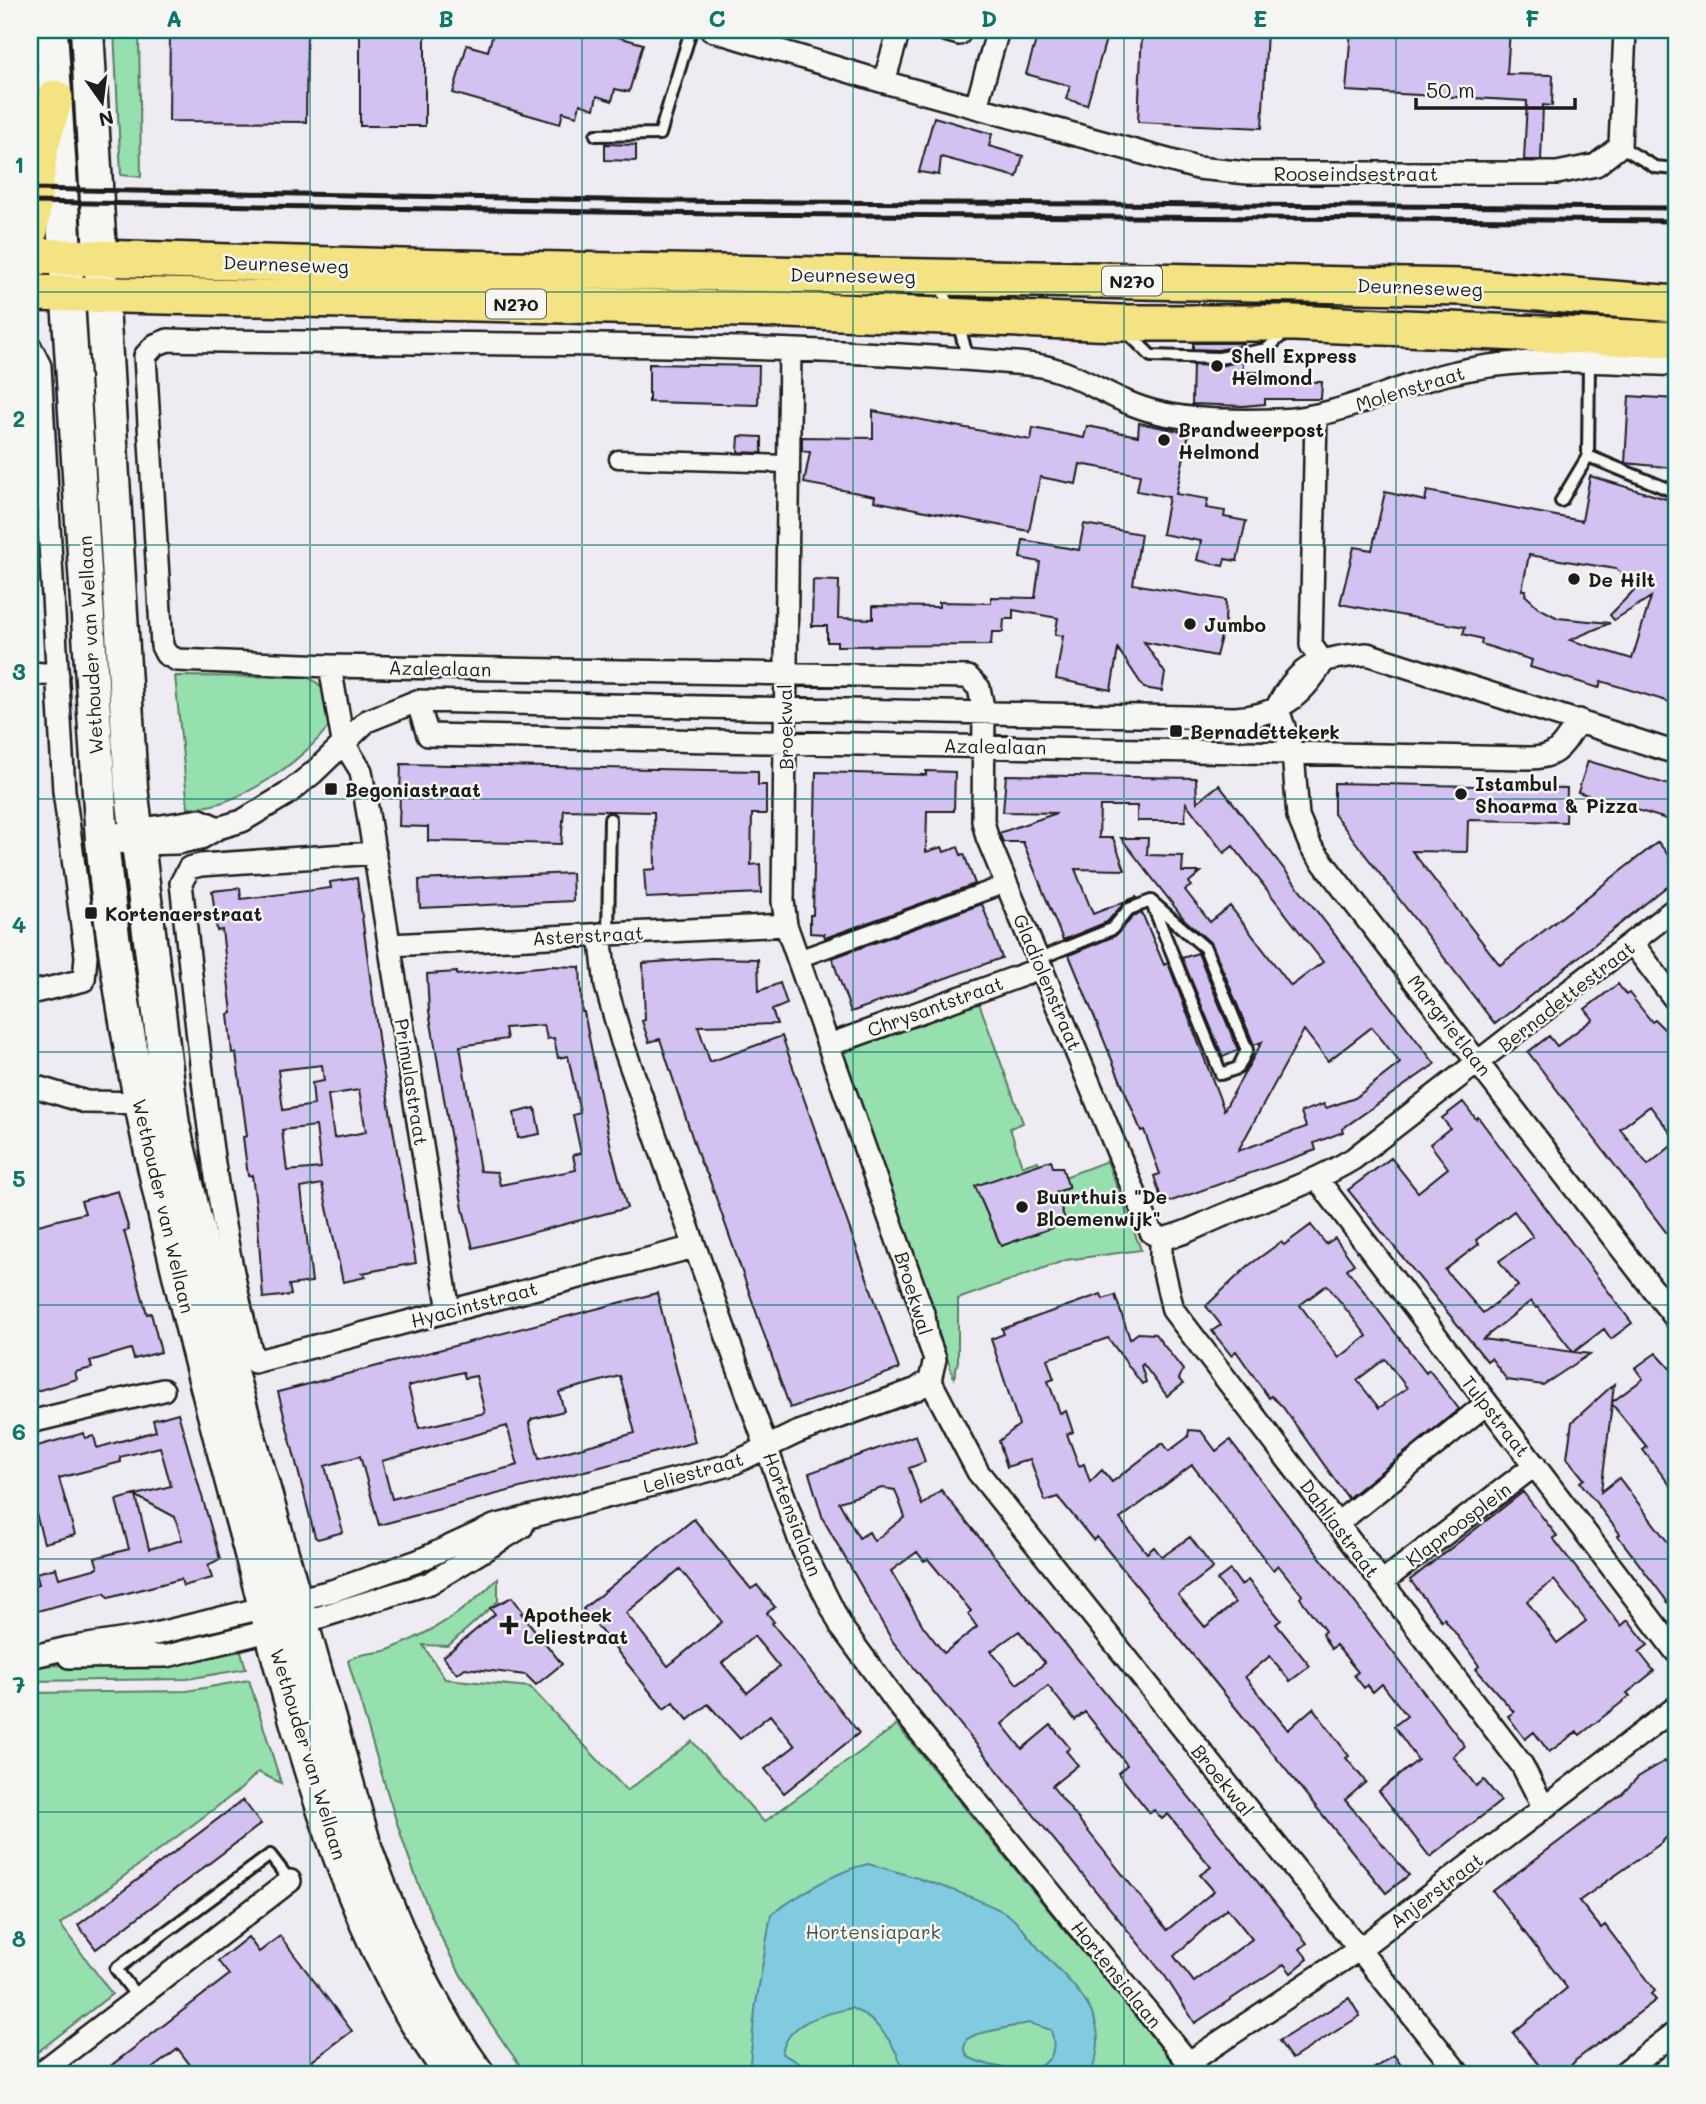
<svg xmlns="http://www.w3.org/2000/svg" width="1706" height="2104" viewBox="0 0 1706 2104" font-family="Mali,sans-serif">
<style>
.green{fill:#96dfae;stroke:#597e65;stroke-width:2}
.water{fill:#80cbe0;stroke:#588592;stroke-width:2;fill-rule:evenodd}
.building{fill:#d3c1f2;stroke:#1c1c1c;stroke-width:2;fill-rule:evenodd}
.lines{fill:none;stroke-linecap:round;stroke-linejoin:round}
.service-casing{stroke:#1c1c1c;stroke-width:16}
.pedestrian-casing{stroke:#1c1c1c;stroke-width:21}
.minor-casing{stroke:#1c1c1c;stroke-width:26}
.secondary-casing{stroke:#1c1c1c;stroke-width:37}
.primary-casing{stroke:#1c1c1c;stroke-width:40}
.service{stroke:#f6f6f2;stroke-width:10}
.pedestrian{stroke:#f6f6f2;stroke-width:16}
.minor{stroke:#f6f6f2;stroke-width:21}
.secondary{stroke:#f6f6f2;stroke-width:32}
.primary{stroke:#f4e382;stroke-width:35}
.rail{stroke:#1c1c1c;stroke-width:5}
.grid{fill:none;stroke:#0f766e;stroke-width:2;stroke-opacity:0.55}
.poi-dot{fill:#1c1c1c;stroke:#f6f6f2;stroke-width:2.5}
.labels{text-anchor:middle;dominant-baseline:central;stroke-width:5;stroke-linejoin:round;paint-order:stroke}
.shield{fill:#f6f6f2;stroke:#5d5d5c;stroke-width:2}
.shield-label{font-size:18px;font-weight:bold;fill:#1c1c1c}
.street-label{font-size:19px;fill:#1c1c1c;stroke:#f6f6f2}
.poi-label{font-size:19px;font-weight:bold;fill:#1c1c1c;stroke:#f6f6f2;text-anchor:start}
.park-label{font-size:19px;fill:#415648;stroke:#f6f6f2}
.neatline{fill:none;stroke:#0f766e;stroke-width:2.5}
.grid-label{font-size:23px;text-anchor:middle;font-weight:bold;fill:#0f766e}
</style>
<rect width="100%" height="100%" fill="#efebf2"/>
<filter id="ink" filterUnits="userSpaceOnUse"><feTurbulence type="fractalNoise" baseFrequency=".0143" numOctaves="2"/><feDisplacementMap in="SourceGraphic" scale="14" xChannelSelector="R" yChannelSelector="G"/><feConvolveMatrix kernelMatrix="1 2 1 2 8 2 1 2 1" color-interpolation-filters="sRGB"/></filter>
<g filter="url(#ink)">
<path class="green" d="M114,30H139L141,177L121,175Z
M175,676L306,677C328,684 327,702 332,722C304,761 237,809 188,808Z
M979,1003L1023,1123L1010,1128L1022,1166L1038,1161L1042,1173L1054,1181L1107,1161L1141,1250L1066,1260L958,1299V1361L954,1378L840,1044Z
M498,1578V1601L448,1646L423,1645L445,1679L530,1687L627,1791L692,1741L764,1822L897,1725L1180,2071L1174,2074H526C492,2027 459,1978 435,1924C398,1840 375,1749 348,1661C356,1653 376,1654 388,1650C429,1634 468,1610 498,1578Z
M241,1651L246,1669L187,1679L30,1681V1668L48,1665L164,1667Z
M249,1680L281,1783L258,1772L242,1788L60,1924L112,1994L30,2058V1693L187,1691Z"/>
<path class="water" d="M868,1864C908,1874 967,1893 1004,1912C1018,1920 1030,1939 1041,1951C1075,1988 1116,2019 1090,2074H904C897,2046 878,2019 851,2008C823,2015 787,2021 782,2054L821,2074H749L755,2010L771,1914C801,1895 832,1872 868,1864ZM1029,2023L1051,2030C1068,2084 996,2071 968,2057L964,2048L967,2039L977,2034Z"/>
<path class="building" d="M170,30H307L306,122L169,121Z
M360,30H425V126H360Z
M494,30H593L643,44L629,92L615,89L612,101L597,96L594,109L580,104L577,116L563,112L560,124L453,93L467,45L488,51Z
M1039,30H1068L1106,39L1087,105L1066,99L1070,86L1026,74Z
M1142,30H1267L1262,128L1138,122Z
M1351,30H1510L1507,74L1553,75L1552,106L1543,105L1541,160H1524L1527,101L1346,91Z
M934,117L992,134L989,146L1023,156L1017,177L941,157L939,175L919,172Z
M605,144L636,145V161L605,160Z
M1193,343H1243V345L1218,350L1193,349Z
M1243,361V372H1266V381L1322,382L1321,399H1265V404L1243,406L1192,404L1193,365L1219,366Z
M649,364L759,366L758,405L649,402Z
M1629,396L1676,399V468L1625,463Z
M873,411L1031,440L1033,428L1084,438L1087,426L1138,436L1139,423L1189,433L1176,494L1208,499L1206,508L1225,511L1224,517L1246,521L1237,561L1225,559L1223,566L1197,560L1201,541L1162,534L1169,497L1137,491L1140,475L1080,464L1076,484L1040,477L1029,531L874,501L875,496L804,483L810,452L802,451V437L873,438Z
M739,436L762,437V453L738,452Z
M1590,476L1676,502V704L1601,681L1599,688L1530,667L1532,660L1481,644L1482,639L1463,634L1465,627L1340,604L1354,547L1372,550L1385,492L1425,501L1427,491L1582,521ZM1529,555L1616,569L1638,586L1610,615L1614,620L1651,597L1632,659L1570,640L1610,623L1558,618L1539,608L1525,595L1526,590H1522Z
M1084,524L1141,534L1133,584L1226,600L1225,621L1216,656L1144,642L1165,673L1162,691L1144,688L1118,649L1111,690L1056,679L1063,636L1055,635L1058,618L1013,610V619H1004L1003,632H992L991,645L837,646V642H827V626H812L813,580L839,581L838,618L873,619V606L939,607V602L991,603V597L1035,598L1040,562L1020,558L1023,540L1079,550Z
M1588,761L1676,787V822L1578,792Z
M401,764L758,771V785H766V814H752L751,865L760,864L761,893L646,898L644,870L655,869L654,812L564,810L561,844L428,841V827L399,826Z
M926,771L955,772L954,811H927L926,852L942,847L944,852L958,847L961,855L964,854L975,884L825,938L824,934L810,933V915H813L816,772L926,775Z
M1006,775L1196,778L1197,802L1219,785L1435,1064L1342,1129L1343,1132L1314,1143L1316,1150L1163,1204L1154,1176L1160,1174L1144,1130L1141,1131L1069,955L1115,936L1134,916L1142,913L1164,965L1168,963L1224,1110L1262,1042L1254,1045L1212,944L1185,920L1121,838H1148L1147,855L1183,856L1182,872H1201L1189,882L1191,886L1185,890L1210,922L1230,906L1291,986L1323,962L1233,846L1224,853L1186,803L1185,821H1137V806H1100L1099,838H1113L1125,870L1075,869L1093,914L1136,897V898L1124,903L1107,922L1063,940L1023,842H1003L999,833L1057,813L1003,812ZM1372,1027L1400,1063L1355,1098L1326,1108L1324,1104L1301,1112L1306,1127L1238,1151L1304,1030L1328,1061Z
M1334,783L1567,788L1566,822L1468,820L1467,852L1412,851L1500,965L1658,842L1676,865V879L1495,1024L1334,814Z
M572,873L573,901L420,908L419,880Z
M357,878L380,1052L416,1263L362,1273L366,1277L343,1282L322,1184L301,1188L312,1282L289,1285L291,1295L263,1298L257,1213L252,1175L248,1176L243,1137L247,1136L236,1053H232L228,1014L232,1013L222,930L217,931L212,891L240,888L241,899L331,888L330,882ZM322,1065L324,1081L312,1083L314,1105L283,1110L278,1070ZM359,1090L366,1132L334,1138L328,1095ZM316,1126L321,1168L287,1171L282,1130Z
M982,904L1002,958L851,1012L832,958Z
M1198,953L1238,1050L1223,1057L1182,958Z
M711,958L758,959L759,991L780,983L787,1004L772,1010L777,1024L698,1026L710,1062L782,1036L899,1369L790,1408L709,1178L700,1161L660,1039L649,1042L642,1021L645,1020L643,963Z
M550,966L580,967L582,1012H584L611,1148L627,1208L473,1248L463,1209L429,1011L427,974L457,972V975ZM544,1025L547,1039L554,1038L558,1058L568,1056L580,1113L573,1115L581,1153L573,1155L576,1170L500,1185L497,1172L480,1171L460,1046L507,1039L505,1028Z
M1618,984L1626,995L1629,993L1652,1022L1655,1020L1676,1041V1140L1650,1106L1620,1129L1648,1165L1676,1142V1245L1528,1052L1549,1036L1557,1046L1593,1019L1585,1009Z
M1463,1102L1476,1119L1478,1117L1632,1323L1611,1339L1604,1329L1574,1352L1590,1354L1543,1385L1507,1380L1491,1358L1487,1361L1348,1190L1391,1158L1418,1192L1448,1168L1430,1144L1450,1128L1442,1118ZM1514,1211L1533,1237L1499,1261L1518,1286L1483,1313L1445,1270L1479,1244L1476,1240ZM1531,1301L1536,1308L1538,1307L1573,1352L1483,1339Z
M535,1108L540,1134L518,1138L514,1113Z
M1051,1160L1053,1167H1062L1069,1188L1056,1192L1066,1223L1001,1246L975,1186Z
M118,1191L129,1230L124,1231L147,1314L151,1313L161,1352L134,1359L131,1349L90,1361L92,1368L75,1372L77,1379L30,1393V1278L37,1277L30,1247V1227L85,1213L81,1201Z
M1311,1225L1326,1244L1335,1238L1354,1264L1347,1269L1426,1373L1429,1370L1459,1409L1348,1498L1282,1406L1271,1396L1269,1398L1236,1351L1231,1355L1212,1331L1221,1325L1206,1306L1248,1266L1281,1242L1284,1245ZM1327,1285L1367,1336L1339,1358L1300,1305ZM1385,1359L1407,1388L1379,1408L1357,1380Z
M657,1293L695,1442L379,1525L360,1456L325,1466L343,1532L318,1539L315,1537L278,1392ZM463,1372L465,1378L476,1376L485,1413L419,1428L408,1386ZM620,1376L635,1433L539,1459L529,1423L532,1419L564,1411L559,1392ZM507,1426L518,1465L392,1499L382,1461Z
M1101,1294L1103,1299L1115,1295L1130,1339L1138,1333L1155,1334L1183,1370L1179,1379L1183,1384L1167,1396L1143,1364L1141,1366L1146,1382L1142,1384L1108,1338L1047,1359L1054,1379L1048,1381L1060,1413L1066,1411L1073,1432L1067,1434L1079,1466L1084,1464L1090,1482L1102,1470L1112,1482L1163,1443L1169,1451L1188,1437L1189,1430L1201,1431L1216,1451L1230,1440L1465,1746L1453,1756L1476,1786L1484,1780L1501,1801L1430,1857L1379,1791L1418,1760L1394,1726L1407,1716L1382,1684L1373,1692L1367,1685L1364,1688L1354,1675L1358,1672L1336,1645L1331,1649L1322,1634L1325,1631L1300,1598L1302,1595L1278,1565L1273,1570L1192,1465L1120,1519L1147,1553L1154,1547L1162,1557L1190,1537L1213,1568L1178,1595L1205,1627L1235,1603L1217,1580L1230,1570L1241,1585L1248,1580L1281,1620L1276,1624L1310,1666L1290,1681L1270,1656L1245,1677L1288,1730L1313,1708L1349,1756L1346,1758L1366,1782L1345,1800L1409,1875L1386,1893L1097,1537L1093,1540L1058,1497L1045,1501L1030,1459L1007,1467L999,1441L1019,1425L991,1339L1004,1334L1002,1329Z
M1656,1353L1676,1375V1493L1643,1450L1647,1447L1612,1404L1601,1492L1619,1478L1676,1553V1613L1618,1536L1620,1534L1580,1482L1584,1479L1567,1458L1572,1422L1614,1384L1612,1402L1643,1379L1635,1368Z
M178,1413L220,1559L208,1565L212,1578L183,1586L181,1579L108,1598L105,1593L30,1613V1586L39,1584L36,1573L56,1568L59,1578L98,1568L95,1558L129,1549L116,1500L171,1486L160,1447L120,1457L121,1462L59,1478L75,1535L44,1543L30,1492V1448L84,1433L85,1438L94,1436L97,1448L156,1431L153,1420ZM136,1496L175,1517L182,1540L149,1549Z
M916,1435L925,1462L909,1468L922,1505L941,1490L1307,1943L1300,1949L1308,1959L1291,1973L1284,1964L1195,2023L1165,1976L893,1642L823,1519L809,1473ZM882,1488L895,1490L905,1517L874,1541L869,1532L859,1538L839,1502ZM917,1552L924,1561L928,1559L971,1611L968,1614L977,1627L944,1653L923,1626L891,1571ZM1019,1631L1045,1663L1017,1684L991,1651ZM1048,1686L1075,1720L1085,1712L1127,1765L1118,1773L1150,1813L1154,1810L1162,1819L1168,1814L1211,1867L1200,1875L1214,1891L1167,1930L1052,1786L1078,1765L1066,1751L1070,1748L1051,1725L1022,1749L1002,1724ZM1227,1908L1252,1939L1194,1982L1174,1956Z
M1523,1492L1557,1536L1553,1538L1621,1626L1628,1620L1648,1645L1639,1652L1654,1671L1627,1693L1630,1696L1594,1724L1580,1735L1577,1732L1549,1752L1534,1732L1525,1739L1508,1716L1514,1712L1476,1669L1479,1666L1471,1654L1444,1618L1442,1621L1410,1580ZM1554,1580L1586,1621L1557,1643L1527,1601Z
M694,1519L751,1589L757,1585L775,1607L767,1613L774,1622L772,1623L859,1733L784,1793L765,1769L795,1746L770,1715L740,1739L708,1704L688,1720L673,1702L664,1709L583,1609ZM680,1569L722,1622L668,1666L626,1613ZM754,1636L779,1667L747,1693L722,1663Z
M512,1597L523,1612L521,1613L562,1664L536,1685L526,1675L465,1668L457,1674L443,1657L495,1614L490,1608Z
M1665,1761L1676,1776V1828L1660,1844L1579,1901L1601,1928L1605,1925L1655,1991L1651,1994L1656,2000L1576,2060L1563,2074H1546L1513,2033L1567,1988L1493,1891L1622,1794L1638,1777Z
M243,1800L261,1824L96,1949L78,1925Z
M280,1936L352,2031L312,2061L314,2064L301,2074H222L217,2067L207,2074H197L178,2049L145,2074H100L229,1975L218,1961L248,1937L259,1952Z
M1349,1998L1360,2016L1292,2059L1279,2041Z
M1394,2055L1407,2074H1366Z"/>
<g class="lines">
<defs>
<path id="service" d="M596,135L660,134L691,30
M1620,146L1655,167L1676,169
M939,282L961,333L968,360
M1126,331L1151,356L1219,358L1267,349L1284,333
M1588,456L1670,490
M1561,501L1588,456L1589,360
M608,934L610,819
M1038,959L1112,929L1129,909L1151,901L1221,1074L1238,1068L1247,1050L1205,948L1151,901
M138,1998L116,1969L270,1855L290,1881"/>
<path id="pedestrian" d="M618,459L787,464
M798,959L1006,884"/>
<path id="minor" d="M711,30L884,82L1197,168L1248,173H1557L1596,165L1620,146L1625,30
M945,30L959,34L960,30
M884,82L899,30
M976,107L998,30
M30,346L40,366L64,791L86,956L84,980L30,993
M790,350L783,901L786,925L924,1316L927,1337L935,1359L930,1380L978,1472L1459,2074
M1316,416L1311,645L1323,662
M330,666L343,742L361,771L449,1311
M30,673L58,675
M417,701L428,735L1526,758C1559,759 1562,745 1579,720
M1676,753L1367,654C1320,658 1299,663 1277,707L1293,753L1298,816L1311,847L1676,1319
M123,832L200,820L218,828
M102,840L136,844L177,843L201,838L218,828L242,821L287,794L313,773L367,721L417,701L1235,718C1277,716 1302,697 1323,662
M375,853L201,865L189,868L181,883C199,1043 212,1207 254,1362L694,1247
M600,934L606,986L622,1042L803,1550L842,1628L900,1707L1198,2074
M1633,944L1676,1001
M390,945L786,925
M829,1045L1042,968
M30,1085L86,1102L153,1103
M1318,1180L1676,1652
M1161,1239L1151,1232L987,837L983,821L984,712L979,688L968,677L330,666L177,660L166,654L162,646L145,356L155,345L168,340C454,346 741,339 1027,364C1068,367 1097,391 1134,405C1177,422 1231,421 1278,420C1338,418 1390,388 1447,374C1523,355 1599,361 1676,365
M1161,1239V1259L1173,1310L1522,1765L1544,1808
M1161,1239C1183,1235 1198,1226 1217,1218C1264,1198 1310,1185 1353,1159L1676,908
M30,1422L163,1390
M1338,1523L1486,1404
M1382,1582L1535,1465
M30,1657L68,1648L147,1636L332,1591L418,1561L494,1526L730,1465L796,1433L917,1389L930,1380
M69,1657L167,1656L301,1623L430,1583L522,1527
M1188,2063L1358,1950L1676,1707
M39,2074L290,1881
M1622,2074L1676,2032"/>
<path id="secondary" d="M51,30L102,840C123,1069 181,1291 240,1513C286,1680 325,1863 412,2015C424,2035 438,2055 451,2074
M87,30L131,787L173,1125L233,1380L366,1850C395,1930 428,2005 478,2074"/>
<path id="primary" d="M30,230L40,149L55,98
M30,256L402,267L1462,287L1676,304
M30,293L787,310L1119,323H1294L1676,340"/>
</defs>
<use href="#service" class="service-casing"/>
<use href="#pedestrian" class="pedestrian-casing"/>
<use href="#minor" class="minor-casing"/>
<use href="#secondary" class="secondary-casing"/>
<use href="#primary" class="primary-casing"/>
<use href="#service" class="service"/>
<use href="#pedestrian" class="pedestrian"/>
<use href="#minor" class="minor"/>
<use href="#secondary" class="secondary"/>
<use href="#primary" class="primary"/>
<path class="rail" d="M30,189L659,201L1676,208
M30,202L715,214L1676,221"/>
</g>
</g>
<path class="grid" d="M310,30V2074M582,30V2074M853,30V2074M1124,30V2074M1396,30V2074M30,292H1676M30,545H1676M30,799H1676M30,1052H1676M30,1305H1676M30,1559H1676M30,1812H1676"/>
<g class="poi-dot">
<circle cx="1217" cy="366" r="7"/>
<circle cx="1164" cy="440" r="7"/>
<circle cx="1574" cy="579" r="7"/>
<circle cx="1190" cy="624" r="7"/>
<rect x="1169" y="724" width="14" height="14" rx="3.5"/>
<rect x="324" y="782" width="14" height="14" rx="3.5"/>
<circle cx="1461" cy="794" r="7"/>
<rect x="84" y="906" width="14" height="14" rx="3.5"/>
<circle cx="1022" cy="1207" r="7"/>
<path d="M505.5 1614.5h7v7h7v7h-7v7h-7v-7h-7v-7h7z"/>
</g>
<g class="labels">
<g class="shield">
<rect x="1102" y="266.5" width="60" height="29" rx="5"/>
<rect x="486" y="289.5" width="60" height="29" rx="5"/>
</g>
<g class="shield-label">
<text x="1132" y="281">N270</text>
<text x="516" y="304">N270</text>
</g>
<g class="street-label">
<text x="1356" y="173">Rooseindsestraat</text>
<text transform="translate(286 264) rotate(2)">Deurneseweg</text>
<text transform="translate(853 275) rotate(1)">Deurneseweg</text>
<text transform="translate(1420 287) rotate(2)">Deurneseweg</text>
<text transform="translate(1410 388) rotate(-17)">Molenstraat</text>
<text transform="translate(90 645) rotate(-93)">Wethouder van Wellaan</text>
<text transform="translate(440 668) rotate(1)">Azalealaan</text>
<text transform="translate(785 727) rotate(-91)">Broekwal</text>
<text transform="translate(995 746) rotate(1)">Azalealaan</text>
<text transform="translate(588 935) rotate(-3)">Asterstraat</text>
<text transform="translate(1048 982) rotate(67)">Gladiolenstraat</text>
<text transform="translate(1566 996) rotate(-38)">Bernadettestraat</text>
<text transform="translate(935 1006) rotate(-20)">Chrysantstraat</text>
<text transform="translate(1450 1025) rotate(52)">Margrietlaan</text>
<text transform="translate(412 1082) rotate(81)">Primulastraat</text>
<text transform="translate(164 1206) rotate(77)">Wethouder van Wellaan</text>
<text transform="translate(914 1293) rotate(73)">Broekwal</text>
<text transform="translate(474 1304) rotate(-15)">Hyacintstraat</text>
<text transform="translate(1496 1416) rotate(52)">Tulpstraat</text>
<text transform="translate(693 1472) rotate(-16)">Leliestraat</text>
<text transform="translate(793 1514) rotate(69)">Hortensialaan</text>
<text transform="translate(1458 1524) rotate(-37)">Klaproosplein</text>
<text transform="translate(1340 1528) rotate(53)">Dahliastraat</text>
<text transform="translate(309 1754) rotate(73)">Wethouder van Wellaan</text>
<text transform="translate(1223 1780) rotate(51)">Broekwal</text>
<text transform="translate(1436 1890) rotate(-37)">Anjerstraat</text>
<text transform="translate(1117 1974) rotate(51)">Hortensialaan</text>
</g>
<g class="poi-label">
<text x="1231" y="355">Shell Express<tspan x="1231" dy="22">Helmond</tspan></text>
<text x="1178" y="429">Brandweerpost<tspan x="1178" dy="22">Helmond</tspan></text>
<text x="1588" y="579">De Hilt</text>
<text x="1204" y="624">Jumbo</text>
<text x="1190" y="731">Bernadettekerk</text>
<text x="1475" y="783">Istambul<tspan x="1475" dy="22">Shoarma &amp; Pizza</tspan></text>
<text x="345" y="789">Begoniastraat</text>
<text x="105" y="913">Kortenaerstraat</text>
<text x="1036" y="1196">Buurthuis "De<tspan x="1036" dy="22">Bloemenwijk"</tspan></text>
<text x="523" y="1614">Apotheek<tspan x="523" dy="22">Leliestraat</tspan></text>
</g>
<g class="park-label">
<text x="873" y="1931">Hortensiapark</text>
</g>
</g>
<rect width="1706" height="2104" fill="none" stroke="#f6f6f2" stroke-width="77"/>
<g transform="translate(102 102) rotate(166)" stroke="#f6f6f2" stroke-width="5" paint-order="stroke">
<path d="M0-5L12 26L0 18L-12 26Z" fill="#1c1c1c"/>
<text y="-10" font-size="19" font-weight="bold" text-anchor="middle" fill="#1c1c1c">N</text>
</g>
<path d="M1416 98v10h159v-10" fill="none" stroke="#1c1c1c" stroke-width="3.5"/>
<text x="1426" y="98" font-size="21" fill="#1c1c1c" stroke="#f6f6f2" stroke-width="5" paint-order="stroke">50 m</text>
<rect x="38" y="38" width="1630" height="2028" class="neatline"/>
<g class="grid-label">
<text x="174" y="27">A</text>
<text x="446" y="27">B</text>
<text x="717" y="27">C</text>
<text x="989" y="27">D</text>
<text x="1260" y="27">E</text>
<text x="1532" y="27">F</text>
<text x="19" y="173">1</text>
<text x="19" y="427">2</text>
<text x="19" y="680">3</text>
<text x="19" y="933">4</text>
<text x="19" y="1187">5</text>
<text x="19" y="1440">6</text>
<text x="19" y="1693">7</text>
<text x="19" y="1947">8</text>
</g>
</svg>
